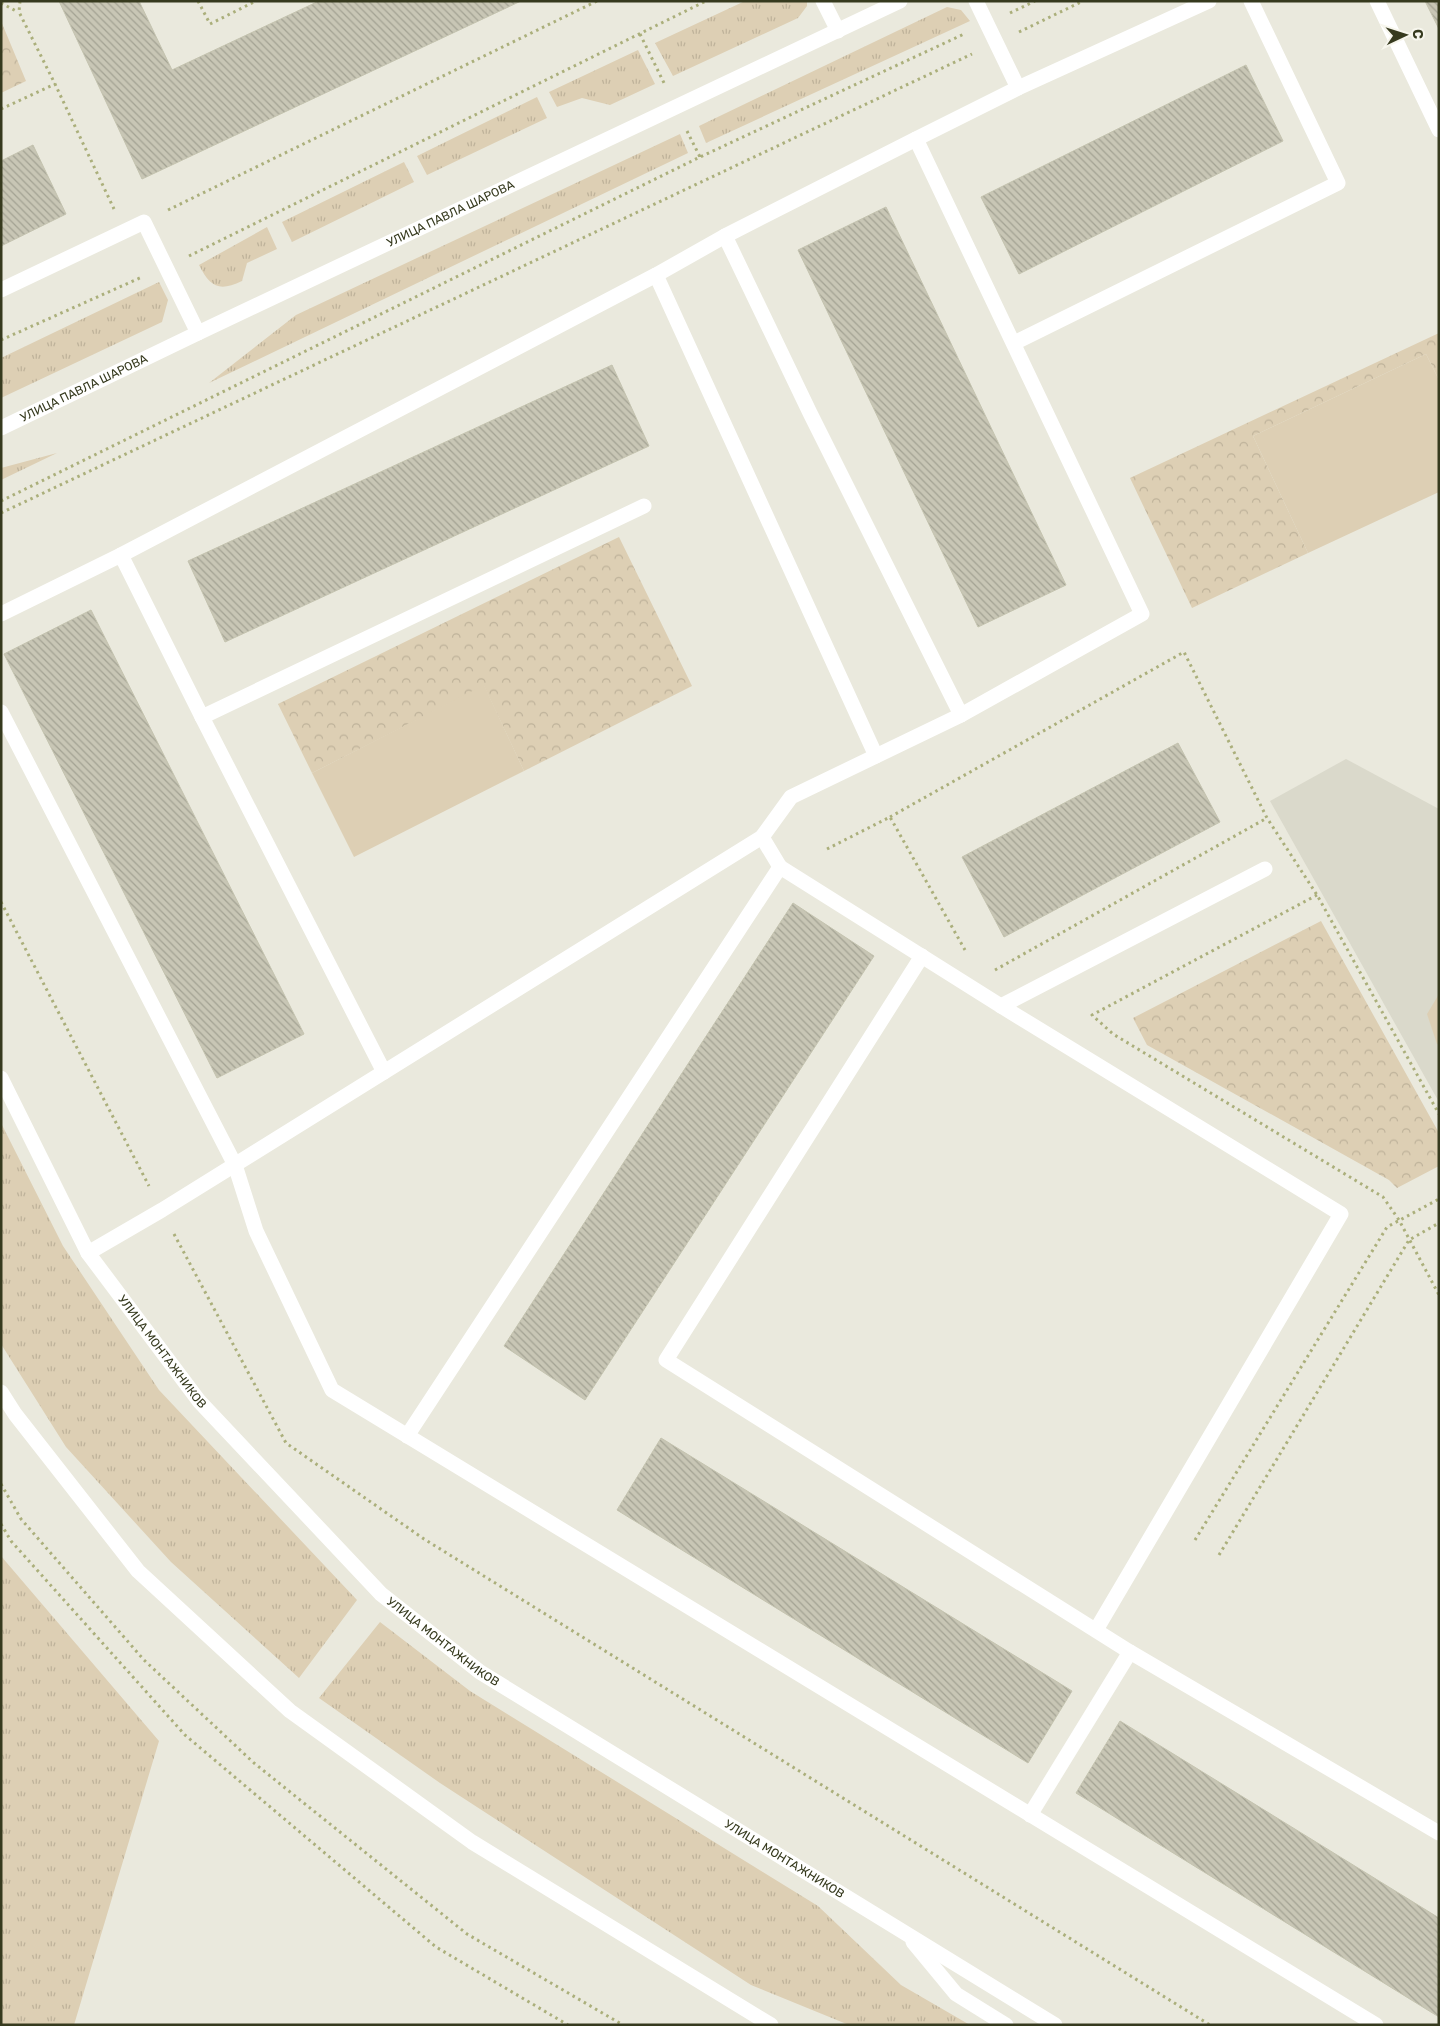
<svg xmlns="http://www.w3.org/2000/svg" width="1440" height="2026" viewBox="0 0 1440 2026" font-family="Rubik,sans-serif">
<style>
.built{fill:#dad9cb}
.grass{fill:url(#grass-tufts)}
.park{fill:url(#park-crowns)}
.pitch{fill:#ddcfb4}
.building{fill:url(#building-back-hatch);stroke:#c4c3af}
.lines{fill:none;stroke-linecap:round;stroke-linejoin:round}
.path{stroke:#abaf7b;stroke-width:3;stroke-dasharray:2.5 4;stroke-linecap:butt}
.minor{stroke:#fff;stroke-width:15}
.labels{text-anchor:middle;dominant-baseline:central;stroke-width:4.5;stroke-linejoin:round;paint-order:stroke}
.street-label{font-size:12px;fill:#363a1e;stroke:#f7f6ed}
</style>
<defs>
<pattern id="grass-tufts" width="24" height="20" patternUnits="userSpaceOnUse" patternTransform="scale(1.25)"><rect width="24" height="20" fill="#ddcfb4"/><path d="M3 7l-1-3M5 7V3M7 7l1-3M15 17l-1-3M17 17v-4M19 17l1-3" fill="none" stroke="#beb29a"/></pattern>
<pattern id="park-crowns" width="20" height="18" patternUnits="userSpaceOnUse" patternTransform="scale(1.25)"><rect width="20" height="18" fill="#ddcfb4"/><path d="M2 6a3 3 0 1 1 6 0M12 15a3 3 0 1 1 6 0" fill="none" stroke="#beb29a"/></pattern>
<pattern id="building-back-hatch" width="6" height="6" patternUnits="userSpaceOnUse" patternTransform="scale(1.25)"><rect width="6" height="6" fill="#c8c6b5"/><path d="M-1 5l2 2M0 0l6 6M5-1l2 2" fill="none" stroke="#a3a293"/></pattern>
</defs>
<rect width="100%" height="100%" fill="#eae9dd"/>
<path class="built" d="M1346,759L1439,809V1102L1270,801Z"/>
<path class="grass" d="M745,1H807V6L798,18L673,76L655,43Z
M947,7L961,10L970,21L706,143L699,126Z
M638,50L655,84L610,105L582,98L557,107L549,92Z
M537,97L547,118L427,175L417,156Z
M680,134L688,153L209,383L296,315Z
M404,162L414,182L292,242L282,222Z
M267,227L277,249L247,263L242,281C219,292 210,287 199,265Z
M159,282L168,300L162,322L1,398V358Z
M57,453L1,480V468Z
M1,1123L63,1246L159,1390L357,1600L299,1678L171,1562L66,1447L1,1344Z
M1,1556L159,1741L74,2025H1Z
M380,1622L470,1691L818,1906L901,1985L970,2025H849L751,1985L440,1783L319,1698Z"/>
<path class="park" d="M1,21L26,81L1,93Z
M1439,333V380L1426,354L1253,436L1308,553L1192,608L1130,478Z
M619,537L692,686L524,771L484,686L312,773L278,704Z
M1321,921L1439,1133V1166L1397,1188L1389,1180L1147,1045L1133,1018Z"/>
<path class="pitch" d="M1426,354L1439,380V492L1308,553L1253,436Z
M484,685L524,771L354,857L312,773Z
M1439,994V1045L1437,1044L1427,1014Z"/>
<path class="building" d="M59,1H139L172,70L319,1H521L142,179Z
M1425,1H1439V29Z
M1246,65L1283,141L1019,274L981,197Z
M33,145L66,214L1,246V161Z
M886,207L1066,585L978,627L798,250Z
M612,365L649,446L225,642L188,561Z
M91,610L304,1034L217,1078L4,654Z
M1178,743L1220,822L1004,937L962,857Z
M793,903L874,956L585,1400L504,1346Z
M661,1438L1072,1691L1028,1763L617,1510Z
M1120,1721L1439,1918V2017L1076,1793Z"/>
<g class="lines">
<path class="path" d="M20,1L19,12L55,84L114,209
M198,1L210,24L256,1
M1,3L18,12
M1010,13L1035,1
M1019,32L1083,1
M640,34L664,83
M1,109L55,84
M687,131L700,157
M168,210L597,1
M189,256L706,1
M1,340L142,277
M1,501L700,157L964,34
M1,513L972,54
M890,817L1184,652L1267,818L1317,895L1439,1114
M827,849L890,817L965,950
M1317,895L1092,1015L1113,1034L1383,1197L1399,1220L1439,1295
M1,902L149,1186
M995,970L1267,818
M174,1234L286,1443L424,1539L1210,2025
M1,1484L21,1519L144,1660L254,1763L467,1934L623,2025
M1,1524L11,1541L185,1735L436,1947L568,2025
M1195,1540L1387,1227L1439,1199
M1219,1555L1409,1240L1439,1223"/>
<g class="minor">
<path d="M823,1L838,31"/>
<path d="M1377,1L1439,130"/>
<path d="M1018,88L1209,1"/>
<path d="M916,139L725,236L810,413L961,715"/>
<path d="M656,275L876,756"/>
<path d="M1,290L144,222L198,333"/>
<path d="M1014,343L1338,183L1251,1"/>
<path id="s1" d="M1,428L198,333L900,1"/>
<path d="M121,555L656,275L725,236"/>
<path d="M1,614L121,555L202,717L384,1072"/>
<path d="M1,712L235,1165L256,1231L332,1390L1376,2025"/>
<path d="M202,717L644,506"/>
<path d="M762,837L780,867"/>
<path d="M922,956L666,1360L1130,1652L1439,1833"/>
<path d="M1001,1006L1265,869"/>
<path id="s2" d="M1,1078L88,1253L199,1401L381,1594L480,1672L1055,2025"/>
<path d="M88,1253L162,1210L762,837L791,797L961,715L1142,614L916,139L1018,88L976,1"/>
<path d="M1,1392L15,1414L138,1571L290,1711L472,1842L771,2025"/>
<path d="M407,1436L780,867L1001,1006L1341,1214L1096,1630"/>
<path d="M1030,1815L1130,1652"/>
<path d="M913,1942L956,1994L1006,2025"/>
</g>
</g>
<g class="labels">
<g class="street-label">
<text stroke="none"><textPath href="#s1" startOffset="498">УЛИЦА ПАВЛА ШАРОВА</textPath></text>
<text stroke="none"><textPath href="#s1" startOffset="92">УЛИЦА ПАВЛА ШАРОВА</textPath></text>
<text stroke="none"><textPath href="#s2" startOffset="319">УЛИЦА МОНТАЖНИКОВ</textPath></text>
<text stroke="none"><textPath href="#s2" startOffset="724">УЛИЦА МОНТАЖНИКОВ</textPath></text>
<text stroke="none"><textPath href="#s2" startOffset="1129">УЛИЦА МОНТАЖНИКОВ</textPath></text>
</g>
</g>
<rect width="1440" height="2026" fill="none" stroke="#363a1e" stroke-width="5"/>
<g transform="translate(1405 35) rotate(86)" stroke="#f7f6ed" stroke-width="4" paint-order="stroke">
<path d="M0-4L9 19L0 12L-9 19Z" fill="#363a1e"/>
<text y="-8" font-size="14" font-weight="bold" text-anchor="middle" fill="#363a1e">С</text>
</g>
</svg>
